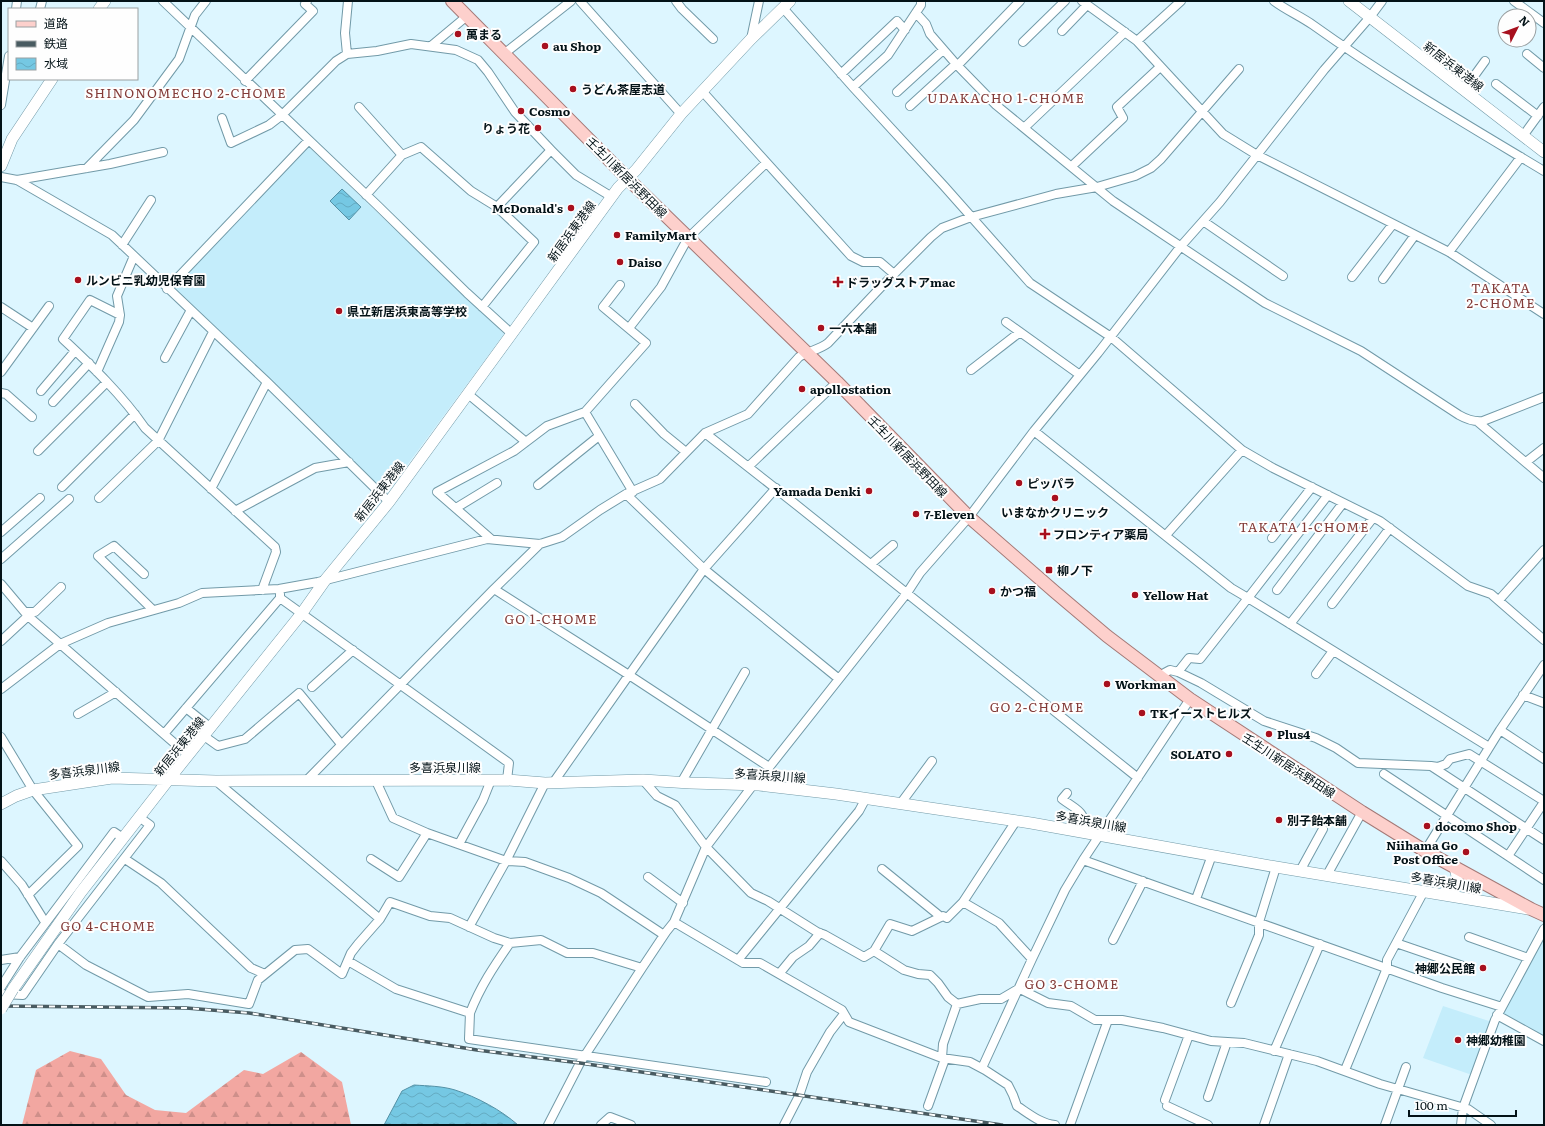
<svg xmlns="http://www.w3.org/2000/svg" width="1545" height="1126" viewBox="0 0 1545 1126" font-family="Literata,'Noto Sans JP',serif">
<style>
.built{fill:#c4edfb}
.forest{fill:url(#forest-firs)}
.water{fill:url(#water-waves);stroke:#5391a6}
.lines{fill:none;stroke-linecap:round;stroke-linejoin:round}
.street-casing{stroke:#729aa8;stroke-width:10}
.secondary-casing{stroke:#729aa8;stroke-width:12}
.primary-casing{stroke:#a47977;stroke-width:14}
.street{stroke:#fff;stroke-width:8}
.secondary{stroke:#fff;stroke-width:11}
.primary{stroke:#fdd0cc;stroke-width:12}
.rail-casing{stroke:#495b61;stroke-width:3.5}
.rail{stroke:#fefefe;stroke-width:2;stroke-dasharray:6;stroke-linecap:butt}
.secondary-bridge-casing{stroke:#729aa8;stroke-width:12;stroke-linecap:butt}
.secondary-bridge{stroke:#fff;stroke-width:11}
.poi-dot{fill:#a7101e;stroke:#fefefe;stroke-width:1.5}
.labels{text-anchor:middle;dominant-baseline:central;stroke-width:4;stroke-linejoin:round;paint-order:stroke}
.poi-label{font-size:12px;font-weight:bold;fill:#031217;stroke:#fefefe;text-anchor:start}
.street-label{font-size:12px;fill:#031217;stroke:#fefefe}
.neighbourhood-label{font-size:13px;letter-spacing:1px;fill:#833b38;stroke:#fefefe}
</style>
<defs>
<pattern id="forest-firs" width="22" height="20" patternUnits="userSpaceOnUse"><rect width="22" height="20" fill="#f2a7a1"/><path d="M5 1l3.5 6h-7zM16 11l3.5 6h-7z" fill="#ce8f8a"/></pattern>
<pattern id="water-waves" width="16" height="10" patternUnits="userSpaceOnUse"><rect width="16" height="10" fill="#75c8e3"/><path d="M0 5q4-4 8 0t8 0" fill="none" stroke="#64abc2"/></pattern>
</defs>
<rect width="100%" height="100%" fill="#ddf6ff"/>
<path class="built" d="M306,147L310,148L504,334L388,491H385L174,289V285Z
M1544,935V1039L1503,1016L1502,1012Z
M1443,1006L1492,1022L1472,1075L1423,1058Z"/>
<path class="forest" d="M70,1051L101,1059L126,1095L155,1110L186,1113L244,1070L263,1074L301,1052L342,1082L351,1125H22L36,1070Z"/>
<path class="water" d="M342,189L361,207L349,220L330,201Z
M414,1085C428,1086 442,1086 455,1090C477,1097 501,1110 518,1125H384L402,1091Z"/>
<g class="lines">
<defs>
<path id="street" d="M163,1L377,205L467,293L512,334
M580,1L681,114
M676,1L682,9L713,39
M1082,1L1137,41L1223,134L1257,155L1449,252L1544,314
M1274,1C1286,10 1300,16 1313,25C1387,78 1466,124 1544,171
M1514,1L1544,23
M783,8L853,87L944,186L1030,283L1111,337L1242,450L1273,468L1380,521L1468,586L1491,594L1544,640
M16,9L17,1
M40,9L42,1
M916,13L926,24L930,34L956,64L996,105L1113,201L1265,303L1361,351L1459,415C1466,419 1474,422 1483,421L1544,397
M1062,31L1087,5
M751,39L759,1
M1137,41L1181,1
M1023,42L1065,1
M431,46L467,16
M505,53L571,1
M347,54L345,33L348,1
M1527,54L1544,68
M957,66L1020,1
M841,74L897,21L905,30
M245,81L313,11L305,4L307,1
M1496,84L1538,116
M853,87L888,55L921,5V1
M1464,90L1485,61
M702,91L851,256L863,262H880L894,274
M897,92L943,50
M1,105L9,56
M910,106L956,64
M359,107L402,155
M222,118L231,143L269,125L282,115L336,61L347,54L377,51L411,44L456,50L478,60L488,72L515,112L551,150
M1024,128L1125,32
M1523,136L1544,107
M1072,166L1123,118L1117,107L1160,67
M87,168L134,120L179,59L195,15L206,1
M1,177L17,180L112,235L267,382L389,502
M17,180L110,164L163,152
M366,195L402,155L421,147L471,191L497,207
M1203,221L1283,276
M122,245L151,200
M1449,252L1521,157
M134,256L117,296L120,315L90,300L63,339C93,367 122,395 145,428L275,547L276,552L262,590
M1352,277L1393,224
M1383,279L1415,235
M167,289L308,141
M1,307L33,328
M482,307L534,242L497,207L551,150L576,175L612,197
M1006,322L1080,375
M629,328L661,287L688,238L766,163
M165,358L191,310
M971,370L1020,332
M1,372L49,306
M97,372L119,322L120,315
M41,391L75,351
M1,393L6,394L32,417
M468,394L526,442
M53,402L89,363
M635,404L664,434L686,452
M585,412L646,343L603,307L620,285
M1478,422L1544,478
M1034,431L1231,588L1248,598L1200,659L1189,658L1178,672L1170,670L1159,676
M705,433L789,499L1138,778
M38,451L107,382
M1526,462L1544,448
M749,466L837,382
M538,485L599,436
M62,487L135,414
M211,489L267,382
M626,494L704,569L839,679
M1328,495L1248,598L1489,747
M99,498L158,441L213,332
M456,508L497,483
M235,511L315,468L349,462
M1,532L40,498
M1166,535L1242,450
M1272,538L1312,487
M491,539L437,492L514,451L547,426L585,412L633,492
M540,544L494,589L629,675L553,783
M1,559L69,499
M871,564L893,545
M144,574L114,546L98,556L153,610
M1,584L28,616L188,755
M1277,590L1343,503
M280,598L509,763L507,780
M1499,600L1544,550
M1332,604L1390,528
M25,612H35L61,587
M1290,624L1373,518
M1,641L28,616
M1178,672L1201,683L1264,721L1316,738L1336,748L1358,763L1431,766L1544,840
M1316,674L1333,651
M312,687L353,650
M1,689L60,644L108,623L179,603L202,593L279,589L318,582L487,539L540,544L562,537L600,510L626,494L660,479L705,433L748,414L799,357C808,351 819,350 828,343L881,287L931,237L942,228L971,217L1056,194L1097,187L1135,176L1151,168L1161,159L1239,69
M1523,695L1544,703
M186,708L211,728
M78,714L116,692
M1500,730L1544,759
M164,734L280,598V594
M204,736L218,746L245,739L299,693L341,744
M1,737L33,790L78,846L28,895
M1431,766L1438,767L1446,764L1450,759L1469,754L1544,801
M769,767L629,675L704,569L776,488
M1384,774L1544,880
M307,780L494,589
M643,780L657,796L675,805L706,847L751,893L768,901L817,932L825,935L864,957L874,951
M216,781L380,919
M376,781L393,818L427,833L506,861L525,862L569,878L601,893L664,935
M681,783L745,672
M753,785L706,847L674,922L743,963H760L842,1010L849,1022L942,1058L970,1062L985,1070L1008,1085L1013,1095L1017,1106C1028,1113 1041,1124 1055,1125
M759,785L763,775L907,593L920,573L969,517L1034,431L1098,353L1181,246L1220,202L1324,70L1370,17L1382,1
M1067,793L1062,799C1078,811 1087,811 1083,833
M901,803L932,761
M459,844L483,800L491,780
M1425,851L1500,730L1544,665
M1508,856L1544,802
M125,859L161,883L251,968L265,974
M371,859L399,877L427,833
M1083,860L1442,988L1502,1007
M1,861L22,885L45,922
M882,869L941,917
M1300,871L1323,829
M1327,875L1362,812
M648,877L683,903
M1196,899L1212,855
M963,902L1016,821
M469,927L506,861L545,783
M1469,937L1528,958
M1113,940L1143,881
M1396,943L1466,967
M58,944L86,965L148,997L188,994L249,1004L258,980L295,950L308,949L342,974L351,953L358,944L380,919L390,902L430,916L450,918L494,938L510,943L541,940L567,953H593L642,968L666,932L674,922
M1032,959L999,923L963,902L947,918L943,916L912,931L890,924L874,951L904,970L918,974L930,975L938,983L948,997L957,1004L980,999H1001L1018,989H1020L1048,1003L1071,1006L1095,1020H1122L1163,1028L1211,1041L1244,1043L1317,1061L1380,1084L1468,1109L1491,1125
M1,960L20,957
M738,960L859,811L866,798
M348,961L396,989L470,1013L469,1039L766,1082
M779,974L793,957L809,946L820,933
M1,987L20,957L114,832L123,838
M1,994L23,995L58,944L150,825L139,817
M1231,1003L1259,935V922L1276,867
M470,1013C480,987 494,966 510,943
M1497,1015L1544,1041
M1274,1051L1320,944
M942,1058L943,1044L957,1004
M982,1068L1032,959L1065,890L1083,860L1190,699
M1345,1070L1387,968V960L1424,891
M1208,1097L1227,1042
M1165,1100L1189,1035
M928,1106L945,1059
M1167,1106L1208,1125
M548,1125L580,1063L642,968
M601,1125L610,1117L631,1125
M784,1125L799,1096L807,1072L830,1032L844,1014
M1070,1125L1108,1020
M1264,1125L1289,1054
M1385,1125L1406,1067
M1461,1125L1463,1108L1495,1020L1544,929"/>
<path id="secondary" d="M1349,1L1544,152
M99,9L105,1
M1,166L12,139L52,79
M1,804L16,796L33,790L112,778L216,781L507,780L545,783L643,780L690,783L759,785L836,794L1031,823L1276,867L1528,909
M1441,894C1457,889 1460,885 1455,868
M13,989L81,892L169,779L302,613L326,579L389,502L618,188L636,170L681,114L751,39L790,1"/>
<path id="primary" d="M452,1L627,178L837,382L969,517L1055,592L1107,636L1190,699L1362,812L1425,851L1531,909L1544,915"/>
</defs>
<use href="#street" class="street-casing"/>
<use href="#secondary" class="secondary-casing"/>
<use href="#primary" class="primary-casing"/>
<use href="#street" class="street"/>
<use href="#secondary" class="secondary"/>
<use href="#primary" class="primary"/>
<defs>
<path id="rail" d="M1,1006L186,1008L249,1013L477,1050L580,1063L1002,1125"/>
</defs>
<use href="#rail" class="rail-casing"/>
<use href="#rail" class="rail"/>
<defs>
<path id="secondary-bridge" d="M1,1009L13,989"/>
</defs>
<use href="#secondary-bridge" class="secondary-bridge-casing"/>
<use href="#secondary-bridge" class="secondary-bridge"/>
</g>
<g class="poi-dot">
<circle cx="458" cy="34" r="4"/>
<circle cx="545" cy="46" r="4"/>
<circle cx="573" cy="89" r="4"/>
<circle cx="521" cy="111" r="4"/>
<circle cx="538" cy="128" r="4"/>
<circle cx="571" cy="208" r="4"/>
<circle cx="617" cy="235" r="4"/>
<circle cx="620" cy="262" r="4"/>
<circle cx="78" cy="280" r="4"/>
<path d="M836 276h4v4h4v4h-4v4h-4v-4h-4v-4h4z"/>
<circle cx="339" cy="311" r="4"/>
<circle cx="821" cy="328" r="4"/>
<circle cx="802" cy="389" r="4"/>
<circle cx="1019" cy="483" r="4"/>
<circle cx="869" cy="491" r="4"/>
<circle cx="1055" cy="498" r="4"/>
<circle cx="916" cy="514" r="4"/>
<path d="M1043 528h4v4h4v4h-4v4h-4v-4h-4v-4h4z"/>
<rect x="1045" y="566" width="8" height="8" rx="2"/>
<circle cx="992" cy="591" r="4"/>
<circle cx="1135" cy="595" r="4"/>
<circle cx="1107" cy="684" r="4"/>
<circle cx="1142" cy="713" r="4"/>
<circle cx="1269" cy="734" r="4"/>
<circle cx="1229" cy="754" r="4"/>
<circle cx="1279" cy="820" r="4"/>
<circle cx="1427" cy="826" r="4"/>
<circle cx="1466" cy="852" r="4"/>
<circle cx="1483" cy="968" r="4"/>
<circle cx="1458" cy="1040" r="4"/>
</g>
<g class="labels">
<g class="poi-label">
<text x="466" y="34">萬まる</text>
<text x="553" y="46">au Shop</text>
<text x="581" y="89">うどん茶屋志道</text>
<text x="529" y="111">Cosmo</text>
<text x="530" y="128" text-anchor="end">りょう花</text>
<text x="563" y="208" text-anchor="end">McDonald's</text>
<text x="625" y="235">FamilyMart</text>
<text x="628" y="262">Daiso</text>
<text x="86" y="280">ルンビニ乳幼児保育園</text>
<text x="846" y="282">ドラッグストアmac</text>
<text x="347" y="311">県立新居浜東高等学校</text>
<text x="829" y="328">一六本舗</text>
<text x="810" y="389">apollostation</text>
<text x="1027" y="483">ピッパラ</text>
<text x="861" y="491" text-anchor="end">Yamada Denki</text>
<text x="1055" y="512" text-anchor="middle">いまなかクリニック</text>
<text x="924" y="514">7-Eleven</text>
<text x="1053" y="534">フロンティア薬局</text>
<text x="1057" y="570">柳ノ下</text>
<text x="1000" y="591">かつ福</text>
<text x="1143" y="595">Yellow Hat</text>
<text x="1115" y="684">Workman</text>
<text x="1150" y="713">TKイーストヒルズ</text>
<text x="1277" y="734">Plus4</text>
<text x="1221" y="754" text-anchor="end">SOLATO</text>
<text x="1287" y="820">別子飴本舗</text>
<text x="1435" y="826">docomo Shop</text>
<text x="1458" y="845" text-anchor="end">Niihama Go<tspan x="1458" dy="14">Post Office</tspan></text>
<text x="1475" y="968" text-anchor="end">神郷公民館</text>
<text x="1466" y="1040">神郷幼稚園</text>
</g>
<g class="street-label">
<text transform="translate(1454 66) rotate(38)">新居浜東港線</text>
<text transform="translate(627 177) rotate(45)">壬生川新居浜野田線</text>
<text transform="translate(571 231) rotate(-54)">新居浜東港線</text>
<text transform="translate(908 456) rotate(46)">壬生川新居浜野田線</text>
<text transform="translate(379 491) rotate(-52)">新居浜東港線</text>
<text transform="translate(179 746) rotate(-51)">新居浜東港線</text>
<text transform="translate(1289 765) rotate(33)">壬生川新居浜野田線</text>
<text x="445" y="767">多喜浜泉川線</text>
<text transform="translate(84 770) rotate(-7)">多喜浜泉川線</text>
<text transform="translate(770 775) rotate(4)">多喜浜泉川線</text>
<text transform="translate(1091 821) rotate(10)">多喜浜泉川線</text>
<text transform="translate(1446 882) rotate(10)">多喜浜泉川線</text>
</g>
<g class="neighbourhood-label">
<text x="186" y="92">SHINONOMECHO 2-CHOME</text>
<text x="1006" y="97">UDAKACHO 1-CHOME</text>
<text x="1501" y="287">TAKATA<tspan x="1501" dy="15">2-CHOME</tspan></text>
<text x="1304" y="526">TAKATA 1-CHOME</text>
<text x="551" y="618">GO 1-CHOME</text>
<text x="1037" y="706">GO 2-CHOME</text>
<text x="108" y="925">GO 4-CHOME</text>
<text x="1072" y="983">GO 3-CHOME</text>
</g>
</g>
<rect width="1545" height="1126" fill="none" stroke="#031217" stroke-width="4"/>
<rect x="8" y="8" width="130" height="72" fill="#fefefe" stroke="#9aa0a2"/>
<rect x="16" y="21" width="20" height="6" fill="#fdd0cc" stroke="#9aa0a2"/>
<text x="44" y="28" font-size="12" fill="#031217">道路</text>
<rect x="16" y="41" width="20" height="6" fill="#495b61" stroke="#9aa0a2"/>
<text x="44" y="48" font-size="12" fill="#031217">鉄道</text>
<rect x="16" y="58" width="20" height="12" fill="url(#water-waves)" stroke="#9aa0a2"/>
<text x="44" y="68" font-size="12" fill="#031217">水域</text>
<g transform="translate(1517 28) rotate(48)"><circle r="19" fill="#fefefe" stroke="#9aa0a2"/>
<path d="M0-3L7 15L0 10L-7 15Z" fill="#a7101e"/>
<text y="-6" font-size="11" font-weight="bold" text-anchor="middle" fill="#031217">N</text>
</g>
<path d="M1409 1110v6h107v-6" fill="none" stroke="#031217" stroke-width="2"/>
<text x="1415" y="1110" font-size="12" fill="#031217" stroke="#fefefe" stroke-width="3" paint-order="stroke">100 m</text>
</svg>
